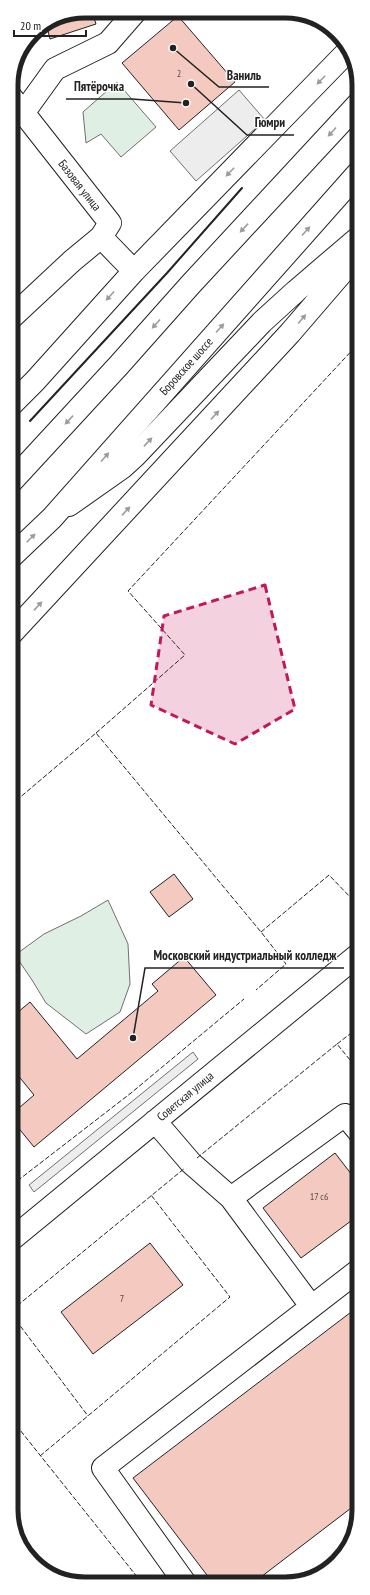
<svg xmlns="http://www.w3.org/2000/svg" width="370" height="1595" viewBox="0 0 370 1595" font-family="'PT Sans Narrow',sans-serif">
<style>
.green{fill:#e0efe3;stroke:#6f6f6f}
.parking{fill:#ededed;stroke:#6f6f6f}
.building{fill:#f3c9c0;stroke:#222}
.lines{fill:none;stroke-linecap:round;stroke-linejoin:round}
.minor-casing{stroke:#222;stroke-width:24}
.major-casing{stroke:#222;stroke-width:24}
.minor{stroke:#fff;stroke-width:22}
.major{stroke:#fff;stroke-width:22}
.fence{stroke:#222;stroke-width:1;stroke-dasharray:5 2;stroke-linecap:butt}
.wall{stroke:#222;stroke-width:2}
.oneway{fill:#9c9c9c}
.marked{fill:#c2185b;fill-opacity:0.2;stroke:#c2185b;stroke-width:3;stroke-dasharray:8 5;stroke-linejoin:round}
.labels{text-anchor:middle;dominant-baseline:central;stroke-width:3;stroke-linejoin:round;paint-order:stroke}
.number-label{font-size:10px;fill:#564c4a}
.street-label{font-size:12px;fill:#222;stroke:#fff}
.rim{fill:none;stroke:#222;stroke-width:5}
.leader{fill:none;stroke:#222;stroke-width:1.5}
.callout-dot{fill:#222;stroke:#fff;stroke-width:1.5}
.callout-label{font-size:13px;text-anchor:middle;font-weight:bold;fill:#222;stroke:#fff;stroke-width:3;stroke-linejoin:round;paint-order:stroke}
</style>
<rect width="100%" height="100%" fill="#fff"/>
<path class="green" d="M117,82L156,127L121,157L101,134L86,143L83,112Z
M108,900L128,944L130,984L120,1012L86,1034L46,1003L32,980L15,955L44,934L81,916Z"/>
<path class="parking" d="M239,90L265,120L196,181L170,151Z
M193,1052L198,1059L34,1192L29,1185Z"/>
<path class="building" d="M85,11H103L93,15L96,24L50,39L48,31L34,35L33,32L57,17Z
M178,16L235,82L179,130L122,63Z
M174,874L193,899L169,917L150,892Z
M184,957L216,995L34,1147L12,1120V1114L34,1095L12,1068L11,1018L30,1002L77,1059L158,991L152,984Z
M335,1153L359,1184V1215L301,1258L263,1208Z
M150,1243L183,1285L93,1354L61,1312Z
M359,1306V1502L253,1583H213L133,1478Z"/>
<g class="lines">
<defs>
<path id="minor" d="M11,97L110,223L101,237L134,271
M24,112L55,69L108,43L135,12
M11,318L72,261L101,237
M11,405L35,381L134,271L348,51
M69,505L123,467L135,456L262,322L296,291L358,238
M11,634L290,333L358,254
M155,1121L191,1163L231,1198L311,1306
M231,1198L345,1115L359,1132
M12,1239L359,954
M185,1583L103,1468L359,1270"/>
<path id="major" d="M11,482L119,365L191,284L358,104
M11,557L52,518L358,173"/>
</defs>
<use href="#minor" class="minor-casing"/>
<use href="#major" class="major-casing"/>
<use href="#minor" class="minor"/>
<use href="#major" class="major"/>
<path class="fence" d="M96,733L185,655L128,591L358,344
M11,805L96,733L261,932L286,964L256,990
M261,932L329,875L352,899L359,893
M337,1044L359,1027
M197,1158L337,1044L359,1071
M12,1185L131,1093L244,999
M12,1310L185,1168
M12,1315L88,1416
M12,1420L142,1583
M40,1456L230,1297L151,1195"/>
<path class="wall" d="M30,421L167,273L242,188"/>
</g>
<defs><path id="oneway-solid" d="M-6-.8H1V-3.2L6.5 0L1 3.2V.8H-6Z"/></defs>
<g class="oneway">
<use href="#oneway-solid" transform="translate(321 80) rotate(134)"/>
<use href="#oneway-solid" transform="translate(332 132) rotate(132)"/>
<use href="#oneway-solid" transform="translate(230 172) rotate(134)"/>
<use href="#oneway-solid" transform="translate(244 228) rotate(133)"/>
<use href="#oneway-solid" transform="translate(306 231) rotate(-48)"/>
<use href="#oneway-solid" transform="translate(110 296) rotate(132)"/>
<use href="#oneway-solid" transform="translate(302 319) rotate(-50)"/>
<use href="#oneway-solid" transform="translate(156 324) rotate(132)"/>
<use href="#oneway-solid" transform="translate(220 328) rotate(-48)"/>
<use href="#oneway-solid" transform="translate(215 415) rotate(-47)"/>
<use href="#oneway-solid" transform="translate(69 420) rotate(133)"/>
<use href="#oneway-solid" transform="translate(148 442) rotate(-47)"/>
<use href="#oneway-solid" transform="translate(105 457) rotate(-48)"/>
<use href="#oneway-solid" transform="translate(126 511) rotate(-47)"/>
<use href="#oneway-solid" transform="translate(31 538) rotate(-45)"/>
<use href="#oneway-solid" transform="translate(38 606) rotate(-47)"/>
</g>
<path class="marked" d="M265,585L295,709L235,744L151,705L164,616Z"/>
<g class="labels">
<g class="number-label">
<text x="179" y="73">2</text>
<text x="319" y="1196">17 с6</text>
<text x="122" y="1298">7</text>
</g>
<g class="street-label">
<text transform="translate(80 185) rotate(52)">Базовая улица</text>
<text transform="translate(186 366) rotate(-48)">Боровское шоссе</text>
<text transform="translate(185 1096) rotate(-40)">Советская улица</text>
</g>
</g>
<path d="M0 0H370V1595H0ZM85 18H285A67 67 0 0 1 352 85V1510A67 67 0 0 1 285 1577H85A67 67 0 0 1 18 1510V85A67 67 0 0 1 85 18Z" fill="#fff" fill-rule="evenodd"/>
<path class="rim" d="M85 18H285A67 67 0 0 1 352 85V1510A67 67 0 0 1 285 1577H85A67 67 0 0 1 18 1510V85A67 67 0 0 1 85 18Z"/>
<path class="leader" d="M173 48L219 87H269M186 103L132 99H66M191 84L247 135H294M133 1038L145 968H344"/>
<g class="callout-dot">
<circle cx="173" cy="48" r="4"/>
<circle cx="186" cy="103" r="4"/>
<circle cx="191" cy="84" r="4"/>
<circle cx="133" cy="1038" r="4"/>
</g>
<g class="callout-label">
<text x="244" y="80">Ваниль</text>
<text x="99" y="91">Пятёрочка</text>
<text x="270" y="127">Гюмри</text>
<text x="245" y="960">Московский индустриальный колледж</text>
</g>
<path d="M14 30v6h72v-6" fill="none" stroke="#222222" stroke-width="2"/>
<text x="20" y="30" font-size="12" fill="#222222" stroke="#ffffff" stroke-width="3" paint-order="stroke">20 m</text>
</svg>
